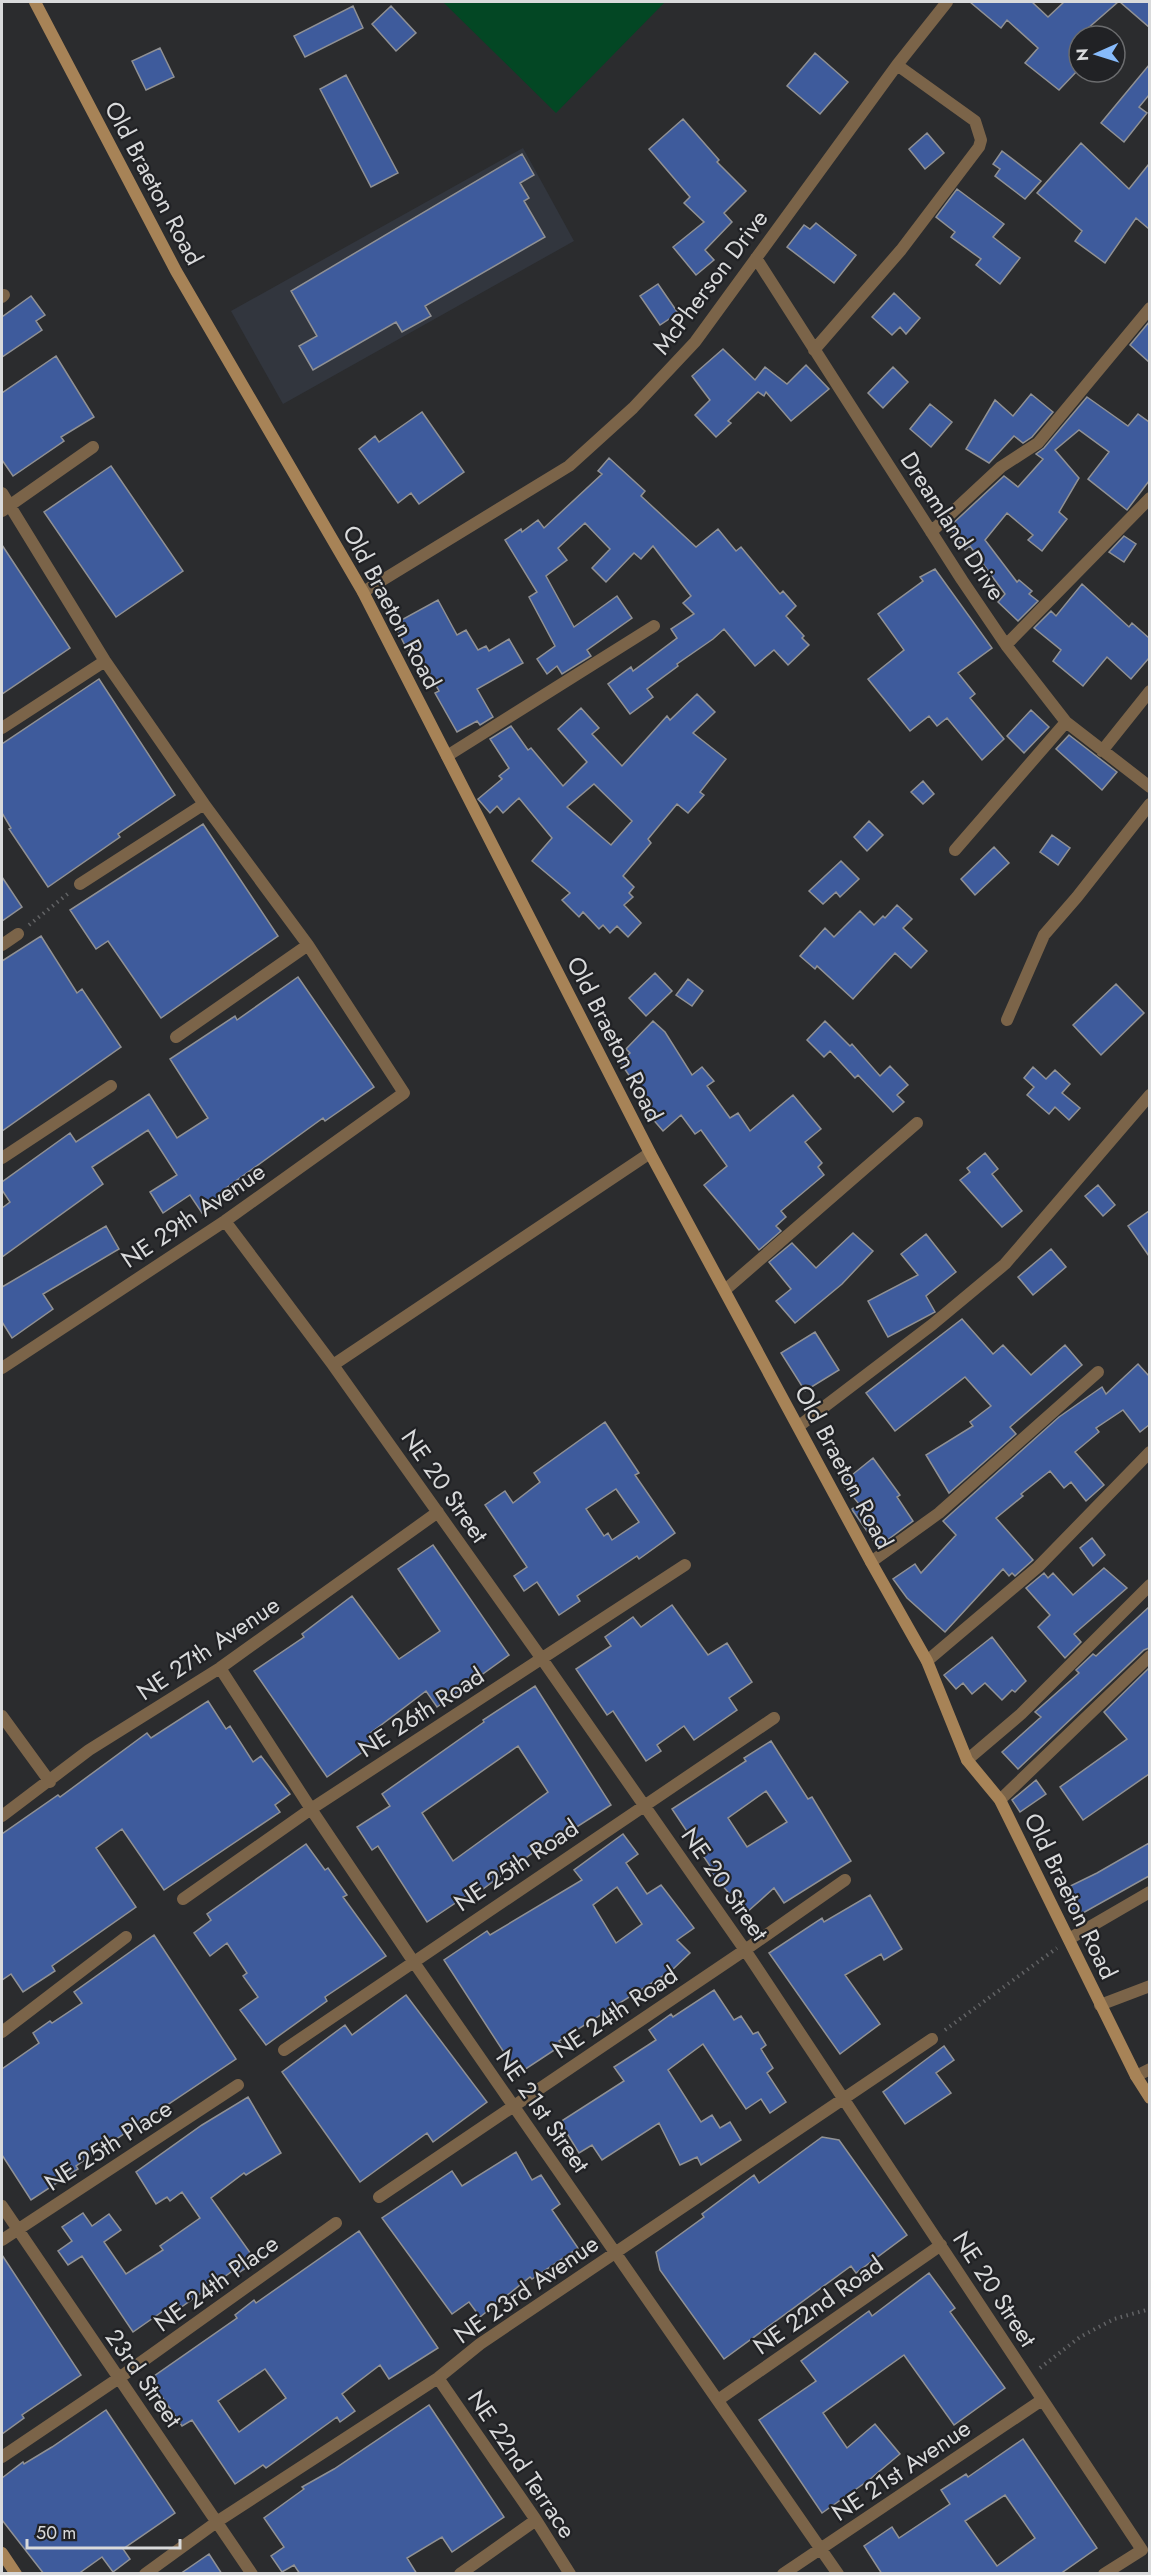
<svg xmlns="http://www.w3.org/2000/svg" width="1151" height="2575" viewBox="0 0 1151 2575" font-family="Jost,sans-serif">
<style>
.built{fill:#32363e}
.green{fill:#034724}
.building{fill:#3e5b9c;stroke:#909194;stroke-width:1.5;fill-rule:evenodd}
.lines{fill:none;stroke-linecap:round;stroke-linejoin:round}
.path{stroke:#626365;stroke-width:4;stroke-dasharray:1.5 4.5;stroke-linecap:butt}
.street{stroke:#7b6449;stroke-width:12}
.secondary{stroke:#a78357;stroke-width:12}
.labels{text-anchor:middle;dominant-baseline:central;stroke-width:4.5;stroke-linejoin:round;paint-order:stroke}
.street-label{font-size:24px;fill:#d9dadb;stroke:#212225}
</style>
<rect width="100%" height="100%" fill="#2b2c2e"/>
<path class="built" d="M523,148L574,241L283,404L231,311Z"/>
<path class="green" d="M443,2H665L556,113Z"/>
<path class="building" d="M970,2H1032L1048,17L1064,2H1118L1079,36V69L1059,90L1025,63L1038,48L1007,20L1001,28Z
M1120,2H1149V27Z
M353,6L363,28L305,57L294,36Z
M391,6L416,33L396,51L372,24Z
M160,48L174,77L146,90L132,61Z
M815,53L848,82L820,114L787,86Z
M1149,65V95L1139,107L1147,113L1124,142L1101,123Z
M346,75L398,173L371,187L320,89Z
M683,119L719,160L717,162L746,191L724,213L732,222L705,250L714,260L696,275L673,247L704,222L684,203L690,197L649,149Z
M927,133L944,153L925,169L909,149Z
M1081,143L1129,189L1149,164V229L1136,218L1105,263L1075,241L1082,231L1037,193Z
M1002,151L1041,181L1025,199L995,176L1000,169L993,164Z
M522,154L534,175L520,183L529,198L524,201L545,237L425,306L431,316L402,332L396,322L313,370L299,346L317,336L291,291Z
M957,189L1004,224L993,237L1020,258L1000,284L976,265L981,259L951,237L955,232L936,217Z
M816,223L856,255L834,283L787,247L804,225L810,229Z
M658,284L678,313L660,325L640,296Z
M894,293L920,318L906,334L900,327L892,335L872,317Z
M31,296L45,315L36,321L42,330L2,357V317Z
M1149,322V362L1130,345Z
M723,349L755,380L765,367L787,384L806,365L829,389L791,421L766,392L764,396L758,392L728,421L731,423L716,437L695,415L710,400L692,376Z
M56,356L94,417L61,437L64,441L13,476L2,460V393Z
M893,367L908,382L883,408L868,393Z
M1031,394L1053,412L1032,437L1023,443L1014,436L989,463L966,449L995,400L1013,416Z
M1087,397L1128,426L1138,414L1149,422V481L1127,510L1088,479L1109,452L1079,430L1055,450L1079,478L1059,512L1067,519L1042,551L1028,540L1033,535L1007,513L985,540L1017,582L1019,580L1032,591L1029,594L1038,601L1018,621L998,602L1005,594L970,546L965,550L949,527L1004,476L1018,487L1043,459L1036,454L1044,448Z
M930,404L952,422L931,447L910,429Z
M422,412L464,472L419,504L411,493L398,503L359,449L375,436L379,442Z
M609,458L645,491L641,496L696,547L718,529L736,551L741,547L780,594L783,591L796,606L786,616L804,636L802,638L809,645L788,665L774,650L755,666L724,629L713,639L677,664L678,666L647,689L653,697L630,714L608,684L631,667L633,671L677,638L671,629L694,614L683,603L691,596L653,546L641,559L634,553L606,582L592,568L610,549L585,523L558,548L567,560L546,576L574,627L617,596L632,618L587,650L591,656L562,674L557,666L547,674L537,659L555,646L529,597L537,592L505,540L521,529L522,532L538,520L544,528L602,474L598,471Z
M111,466L183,571L116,617L44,512Z
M1124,536L1136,544L1124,562L1109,552Z
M2,545L70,648L2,694Z
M935,569L992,648L958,673L975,694L970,698L1004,739L982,760L947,718L937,726L929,716L910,731L868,679L904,650L878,614L923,581L920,577Z
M1082,584L1129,627L1132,623L1149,638V658L1131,679L1107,657L1083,686L1053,661L1061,650L1034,628L1051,611L1056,616Z
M438,600L457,635L466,630L478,650L486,646L489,651L509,639L523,663L477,689L493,717L480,725L477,721L457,732L435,693L439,691L418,653L411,657L394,624Z
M99,679L175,795L118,834L120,837L48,887L9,829L11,828L2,813V744Z
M697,694L715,712L693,733L726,759L700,792L704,795L688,813L677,804L648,839L651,843L623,876L634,887L629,893L633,897L624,905L641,923L628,937L617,926L610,933L603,925L599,929L583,912L579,917L562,900L570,893L532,861L552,838L519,798L503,813L497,806L490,813L478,799L502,779L499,776L509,768L490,739L511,726L528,750L531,748L563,786L587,762L558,729L581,708L599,728L592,734L622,766L667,716L670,720ZM594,784L632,821L611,845L567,807Z
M1031,710L1049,727L1024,753L1007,736Z
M1069,735L1117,772L1102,790L1056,749Z
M923,781L934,794L923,804L911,792Z
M869,821L883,835L867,851L854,837Z
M203,824L278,936L161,1018L108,941L96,949L70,910Z
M1052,835L1070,848L1058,865L1040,852Z
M994,847L1009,863L975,895L961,879Z
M841,861L859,879L840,897L836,892L823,904L809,891Z
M2,877L22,907L2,921Z
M897,905L912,919L903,928L927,951L911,968L895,953L853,999L817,966L815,969L800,956L825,928L834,937L860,911L874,925L883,916L885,918Z
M41,936L77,993L82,989L121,1047L2,1131V961Z
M655,973L672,991L646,1016L629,998Z
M298,977L374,1087L325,1121L323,1118L222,1191L227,1198L202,1213L190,1195L163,1213L150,1192L177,1175L148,1130L92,1167L103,1184L2,1257V1208L10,1202L2,1190V1182L70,1133L76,1142L149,1094L177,1138L208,1118L170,1059L235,1016L237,1020Z
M688,979L703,991L692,1006L676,995Z
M1116,984L1144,1013L1101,1055L1073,1025Z
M653,1021L665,1032L692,1075L702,1067L714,1081L707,1086L730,1118L738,1113L750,1131L793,1095L821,1129L805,1142L822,1163L818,1167L824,1175L781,1211L786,1217L776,1226L781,1231L759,1250L704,1185L727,1166L701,1130L695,1134L681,1115L663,1131L645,1110L650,1106L620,1062L630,1053L626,1049Z
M825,1021L850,1046L852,1044L880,1076L890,1066L908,1085L897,1095L904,1102L893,1112L858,1075L855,1078L830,1051L824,1057L807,1040Z
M1033,1067L1046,1079L1055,1070L1070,1084L1062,1093L1080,1108L1069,1120L1055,1107L1049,1114L1027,1095L1034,1087L1024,1078Z
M985,1153L998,1169L992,1174L1022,1211L1002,1227L960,1180L970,1172L967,1168Z
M1098,1185L1115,1205L1103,1216L1085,1196Z
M1149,1211V1256L1128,1226Z
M106,1226L119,1249L43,1294L53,1309L12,1338L2,1322V1287Z
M853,1233L873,1251L842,1284L795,1323L776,1301L791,1289L769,1262L792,1243L816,1268Z
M926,1234L956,1272L926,1296L935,1312L888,1337L868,1301L918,1275L901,1254Z
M1051,1249L1066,1267L1033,1295L1018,1277Z
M962,1319L993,1354L1003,1345L1031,1375L1065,1345L1082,1365L1010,1427L1016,1434L949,1493L926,1455L973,1426L970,1422L991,1406L965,1377L895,1431L866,1393Z
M815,1332L839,1370L805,1391L781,1353Z
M1138,1364L1149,1376V1425L1140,1432L1123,1410L1096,1428L1099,1432L1075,1452L1104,1485L1086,1501L1071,1482L1064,1488L1050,1471L1021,1494L1023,1496L996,1518L1033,1560L1015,1576L1012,1573L1009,1576L1003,1569L945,1632L907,1598L893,1579L915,1564L921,1573L956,1535L943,1521L1059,1417L1102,1387L1106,1394Z
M605,1422L639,1473L635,1475L675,1533L639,1559L637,1556L577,1596L580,1601L559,1615L537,1582L524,1591L514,1576L527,1567L485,1505L505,1491L513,1503L540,1482L534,1473ZM616,1489L639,1522L612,1540L608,1533L604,1536L586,1509Z
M873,1458L900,1495L897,1497L913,1521L878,1547L853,1511L852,1509L859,1504L842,1483Z
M1092,1538L1105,1555L1093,1566L1080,1548Z
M433,1545L509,1655L437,1707L426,1691L368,1735L374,1744L327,1777L254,1671L304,1637L302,1634L352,1596L399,1659L440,1631L398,1569Z
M1104,1568L1127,1588L1074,1634L1081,1642L1065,1658L1038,1627L1050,1615L1026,1588L1044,1573L1048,1578L1053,1573L1073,1595Z
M672,1605L708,1655L727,1643L752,1682L729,1698L737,1710L694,1740L684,1726L657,1745L661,1751L646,1761L613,1711L607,1715L576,1669L611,1646L605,1637L633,1617L641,1627Z
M1149,1607V1648L1144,1650L1018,1769L1002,1752L1041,1717L1035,1712L1079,1673L1076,1670L1093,1654L1096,1656Z
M992,1637L1026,1681L1015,1692L1012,1690L1002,1700L985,1683L972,1694L963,1683L956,1689L944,1675Z
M1149,1668V1774L1083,1820L1060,1787L1127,1739L1104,1712Z
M535,1686L611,1805L558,1839L556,1836L483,1889L481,1886L427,1922L378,1846L372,1850L357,1827L390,1806L382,1794L484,1722L483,1720ZM518,1746L548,1792L453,1861L422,1813Z
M208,1701L226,1729L230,1726L253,1762L261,1756L290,1794L275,1805L280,1812L164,1890L122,1829L96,1848L136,1907L52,1966L55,1971L23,1992L11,1974L2,1980V1834L58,1795L60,1797L147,1733L151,1738Z
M771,1741L808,1799L812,1797L851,1861L784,1903L774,1888L746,1913L707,1868L710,1866L672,1809L746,1761L744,1758ZM766,1791L787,1822L747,1847L728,1818Z
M1036,1780L1046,1794L1020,1812L1012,1800Z
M623,1834L638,1854L626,1863L647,1894L661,1885L694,1928L677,1940L690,1953L671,1971L559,2041L562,2045L518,2074L444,1960L487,1931L490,1935L582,1880L574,1870ZM617,1887L642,1924L616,1943L593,1905Z
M1149,1843V1876L1074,1918L1060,1891L1097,1873Z
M306,1844L325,1870L328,1868L347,1895L343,1897L386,1956L325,1997L327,2001L266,2045L240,2010L258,1997L243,1976L247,1973L227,1943L210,1956L194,1933L211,1920L207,1914Z
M870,1895L902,1949L884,1960L881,1954L845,1975L880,2024L840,2054L769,1953L822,1918L824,1922Z
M154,1935L236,2059L76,2166L78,2169L31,2200L2,2155V2069L39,2043L33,2033L50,2021L52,2023L82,2003L74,1992Z
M714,1990L734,2020L741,2016L753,2034L758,2032L766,2045L761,2049L773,2068L767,2073L786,2102L770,2113L761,2099L746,2109L703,2044L668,2070L701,2122L712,2115L720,2128L730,2122L741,2140L701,2165L697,2157L680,2165L659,2123L602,2160L592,2145L579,2153L560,2122L624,2081L614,2067L656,2040L649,2030L671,2014L673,2017Z
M406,1995L487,2102L433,2142L427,2133L360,2182L282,2072L345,2025L352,2035Z
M944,2046L954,2060L936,2073L951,2093L905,2124L883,2092Z
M248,2097L281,2153L246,2175L244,2173L211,2198L256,2261L237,2274L234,2270L180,2308L176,2302L133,2332L82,2256L68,2265L58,2251L72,2241L62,2227L83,2213L92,2226L109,2214L121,2230L104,2242L126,2274L163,2250L160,2246L200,2218L182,2192L170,2201L167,2197L156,2204L136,2172L202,2125Z
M822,2137L839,2140L907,2235L856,2273L851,2266L724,2359L660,2270L656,2252L704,2217L702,2214L754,2175L759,2183Z
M516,2152L532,2180L541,2175L560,2204L552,2210L578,2248L532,2279L530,2277L480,2317L469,2302L452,2314L382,2218L452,2171L462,2186Z
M359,2231L438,2348L389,2379L380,2365L342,2394L355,2411L340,2422L337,2417L266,2468L263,2465L235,2484L192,2420L182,2426L162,2397L160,2398L147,2381L237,2318L235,2315L254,2300L256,2303ZM265,2369L286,2398L239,2432L218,2401Z
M2,2255L81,2375L22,2415L24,2418L2,2434Z
M929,2273L955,2308L950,2312L1005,2388L954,2425L904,2355L823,2413L847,2448L875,2424L900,2454L869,2480L822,2513L759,2420L816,2381L801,2361L869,2311L872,2316Z
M429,2405L504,2517L452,2552L442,2537L407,2558L417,2574H300L294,2565L282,2572L271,2556L284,2547L264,2518L304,2489L302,2487L334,2469Z
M106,2410L175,2513L123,2549L130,2559L113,2572L102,2557L78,2574H44L2,2520V2478L23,2462L24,2464L52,2447Z
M1023,2439L1097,2548L1060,2574H882L864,2546L892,2527L899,2538L950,2504L941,2490L966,2474L968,2477ZM1005,2495L1035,2538L997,2566L965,2521Z
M209,2554L222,2574H180Z"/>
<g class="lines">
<path class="path" d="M29,925L70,892
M945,2030L1057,1948
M1040,2368L1080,2337L1114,2319L1150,2309"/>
<path class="street" d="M756,258L962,580L1006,645L1066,722L1150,787
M2,297L4,295
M814,350L901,250L979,147L981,140L975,121L897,65
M2,493L105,661L204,804L308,945L404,1093L225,1221L2,1368
M2,511L93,447
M931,532L1001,467L1038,443L1150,308
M363,592L569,466L633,408L695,342L897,65L947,2
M1006,645L1150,498
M2,728L105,661
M1102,751L1150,691
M447,756L654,626
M955,850L1066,722
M80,884L204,804
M2,945L18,934
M1007,1020L1044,935L1077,897L1150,804
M176,1037L308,945
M2,1158L111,1086
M225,1221L333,1365L542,1659L745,1950L1142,2550L1104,2574
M725,1290L917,1123
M333,1365L650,1153
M799,1426L933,1324L1005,1264L1150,1095
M871,1562L939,1513L1098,1372
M927,1661L1038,1567L1150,1452
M220,1668L311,1809L413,1961L838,2574
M2,1716L50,1782
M967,1760L1021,1714L1150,1585
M1000,1800L1150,1656
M2,1816L89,1750L220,1668L438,1512
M183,1899L311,1809L685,1565
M1069,1939L1150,1892
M1100,2005L1150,1986
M2,2032L126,1937
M284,2050L774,1718
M1136,2076L1150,2069
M379,2197L745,1950L845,1880
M2,2206L252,2574
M2,2240L238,2085
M438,2378L536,2520L570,2574
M718,2400L941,2245
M2,2457L119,2378L336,2223
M145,2574L218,2521L438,2378L480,2344L932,2039
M460,2574L536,2520
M783,2574L1042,2400"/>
<path class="secondary" d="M35,2L176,271L363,592L650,1153L871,1562L927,1661L967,1760L1000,1800L1136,2076L1150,2098
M2,2553L16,2574"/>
</g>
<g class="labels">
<g class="street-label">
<text transform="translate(154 183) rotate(62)">Old Braeton Road</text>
<text transform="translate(710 282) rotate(-53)">McPherson Drive</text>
<text transform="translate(953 526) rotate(57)">Dreamland Drive</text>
<text transform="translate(392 607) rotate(62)">Old Braeton Road</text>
<text transform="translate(615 1039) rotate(63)">Old Braeton Road</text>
<text transform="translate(193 1215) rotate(-34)">NE 29th Avenue</text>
<text transform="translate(844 1467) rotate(62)">Old Braeton Road</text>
<text transform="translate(445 1486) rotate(55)">NE 20 Street</text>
<text transform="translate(208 1648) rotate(-34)">NE 27th Avenue</text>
<text transform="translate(421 1712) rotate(-33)">NE 26th Road</text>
<text transform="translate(516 1865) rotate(-34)">NE 25th Road</text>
<text transform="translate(725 1884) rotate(55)">NE 20 Street</text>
<text transform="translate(1071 1896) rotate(64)">Old Braeton Road</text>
<text transform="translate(615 2012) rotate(-34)">NE 24th Road</text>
<text transform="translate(543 2111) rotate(55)">NE 21st Street</text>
<text transform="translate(108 2145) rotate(-33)">NE 25th Place</text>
<text transform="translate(216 2283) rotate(-36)">NE 24th Place</text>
<text transform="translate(526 2289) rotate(-35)">NE 23rd Avenue</text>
<text transform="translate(995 2289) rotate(57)">NE 20 Street</text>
<text transform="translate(818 2305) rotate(-35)">NE 22nd Road</text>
<text transform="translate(144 2378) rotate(55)">23rd Street</text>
<text transform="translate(522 2464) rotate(56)">NE 22nd Terrace</text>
<text transform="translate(901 2470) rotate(-34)">NE 21st Avenue</text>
</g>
</g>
<rect width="1151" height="2575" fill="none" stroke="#d9dadb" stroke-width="6"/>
<g transform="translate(1097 54) rotate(267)"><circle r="28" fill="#212225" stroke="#6b6c6e" stroke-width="1.5"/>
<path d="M0-4.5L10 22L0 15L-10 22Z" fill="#87bbfb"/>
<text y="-9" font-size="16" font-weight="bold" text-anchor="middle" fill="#d9dadb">N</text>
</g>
<path d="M27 2539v9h153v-9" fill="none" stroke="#d9dadb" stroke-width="3"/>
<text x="36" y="2539" font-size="18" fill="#d9dadb" stroke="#212225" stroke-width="4.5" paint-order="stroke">50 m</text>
</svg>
